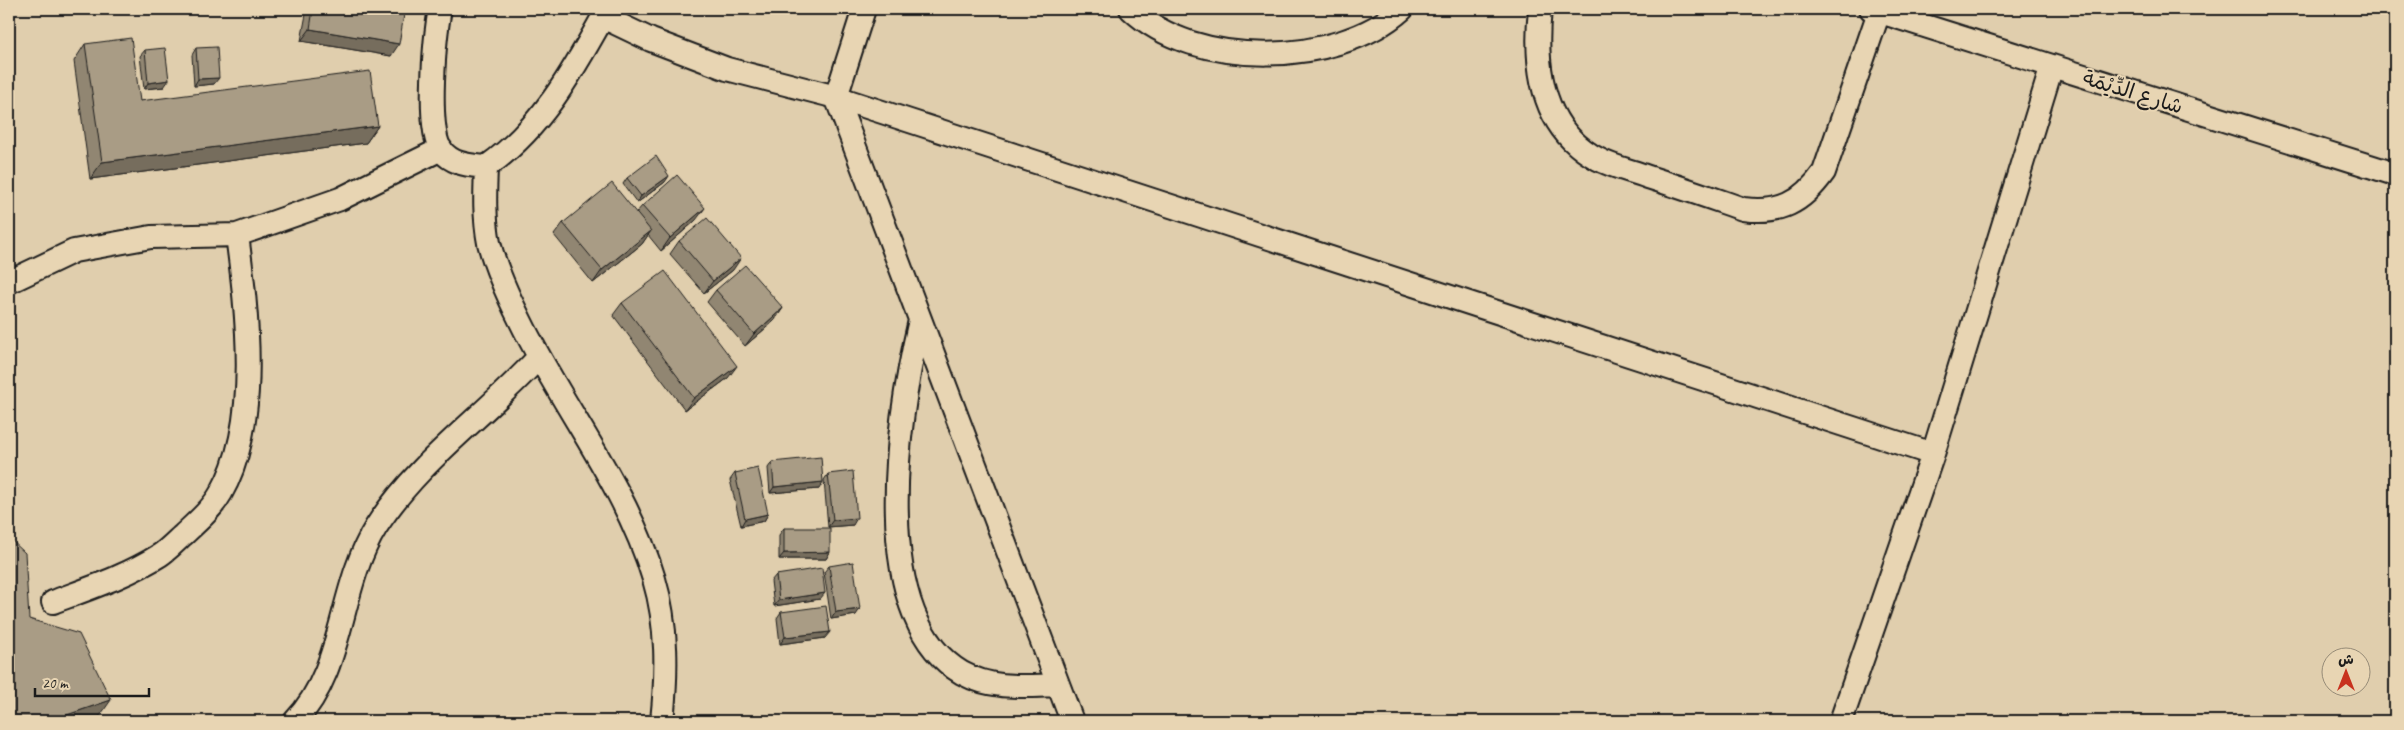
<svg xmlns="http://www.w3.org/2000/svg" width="2404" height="730" viewBox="0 0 2404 730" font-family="Caveat,'Playpen Sans Arabic',sans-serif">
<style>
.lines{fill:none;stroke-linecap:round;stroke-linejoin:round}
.service-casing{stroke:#1c1c1c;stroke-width:26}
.service{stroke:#e8d5b3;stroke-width:22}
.wall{fill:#918672;stroke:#1c1c1c}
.shaded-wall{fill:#766d5d;stroke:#1c1c1c}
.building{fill:#a99c85;stroke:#1c1c1c}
.labels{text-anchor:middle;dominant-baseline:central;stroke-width:4;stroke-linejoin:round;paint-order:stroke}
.street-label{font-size:21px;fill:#1c1c1c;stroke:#e8d5b3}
</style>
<rect width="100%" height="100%" fill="#e0cead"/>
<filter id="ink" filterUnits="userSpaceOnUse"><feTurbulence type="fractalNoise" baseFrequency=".02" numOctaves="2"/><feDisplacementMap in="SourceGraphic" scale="10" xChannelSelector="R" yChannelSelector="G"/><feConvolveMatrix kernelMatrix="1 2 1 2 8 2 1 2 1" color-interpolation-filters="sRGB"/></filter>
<g filter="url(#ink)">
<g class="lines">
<defs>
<path id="service" d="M440,9C435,35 426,129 441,150C453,165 469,165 486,167C540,130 572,73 603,17L605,9
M864,9L836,97L1072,721
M1131,9C1195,70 1338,67 1402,9
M1540,9C1534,66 1541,129 1598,159C1613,167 1632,171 1648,177C1680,187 1711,198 1743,209C1780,214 1802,203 1824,172L1879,12
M1871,9L2395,174
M603,17L651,40L727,69L836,97L1933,454
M486,167C485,193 484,217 489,243C496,270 507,294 520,320C562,407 626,485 654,579C668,626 667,673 662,721
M9,282L74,251L151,237L237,235L340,199L441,149
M920,320C899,411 865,616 962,673C993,690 1025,686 1058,685
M53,602C90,588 127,576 160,555C169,549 176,541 183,535C197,522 212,509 221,493C261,423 247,311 237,235
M295,721C345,669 338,588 376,527C418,461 486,415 538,358
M1841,721L1933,454L2052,66"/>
</defs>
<use href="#service" class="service-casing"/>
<use href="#service" class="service"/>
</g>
<path class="wall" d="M307,9H405L391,56L301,41Z
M85,44L140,101L378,126L366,143L90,179L74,61Z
M196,48L214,84L194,86L192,55Z
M145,50L164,87L144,89L140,56Z
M627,178L665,182L637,203L623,184Z
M642,206L696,220L661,251L648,235L642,244L593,283L554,235L563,223L636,213Z
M679,241L733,270L704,293L670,254Z
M716,290L783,308L774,321L745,346L707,302Z
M622,303L728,378L685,410L613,315Z
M772,462L819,489L770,493L768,468Z
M735,473L768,514L764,521L741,526L730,480Z
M828,474L853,525L828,527L824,480Z
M784,528L830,552L826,559H779V535Z
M829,566L856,615L831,619L824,572Z
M776,575L820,599L774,606L771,581Z
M781,612L825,638L780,644L777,618Z"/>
<path class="shaded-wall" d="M310,29L399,44L391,56L301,41Z
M219,78L214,84L194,86L198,79Z
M169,80L164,87L144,89L148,83Z
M378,126L366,143L90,179L102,162Z
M669,176L665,182L637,203L641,196Z
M705,208L696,220L661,251L670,238Z
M651,231L642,244L593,283L602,270Z
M741,258L733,270L704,293L713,281Z
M783,308L774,321L745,346L754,334Z
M737,366L728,378L685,410L694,398Z
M823,482L819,489L770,493L774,487Z
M768,514L764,521L741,526L745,519Z
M857,518L853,525L828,527L833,520Z
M830,552L826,559H779L784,553Z
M825,593L820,599L774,606L779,600Z
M860,609L856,615L831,619L836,612Z
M830,632L825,638L780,644L785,637Z
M111,700L97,720L93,721H49Z"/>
<path class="building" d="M313,9H405L399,44L310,29Z
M131,38L140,101L370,71L378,126L102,162L85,44Z
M217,47L219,78L198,79L196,48Z
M165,48L169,80L148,83L145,50Z
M656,156L669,176L641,196L627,178Z
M677,175L705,208L670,238L642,206Z
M612,183L651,231L602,270L563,223Z
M707,218L741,258L713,281L679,241Z
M745,265L783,308L754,334L716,290Z
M665,271L737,366L694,398L622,303Z
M821,457L823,482L774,487L772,462Z
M758,468L768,514L745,519L735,473Z
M853,471L857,518L833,520L828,474Z
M784,528H830V552L784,553Z
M9,538L25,553L29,619L79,634L111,700L49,721H9Z
M853,562L860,609L836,612L829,566Z
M822,568L825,593L779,600L776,575Z
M826,606L830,632L785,637L781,612Z"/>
</g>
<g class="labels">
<g class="street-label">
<text transform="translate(2133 92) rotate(17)">شارع الدِّيْمَة</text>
</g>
</g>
<rect width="2404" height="730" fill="none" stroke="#e8d5b3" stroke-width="30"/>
<rect x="15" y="15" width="2374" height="700" fill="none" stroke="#1c1c1c" stroke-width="2" filter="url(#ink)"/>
<g transform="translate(2346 672)"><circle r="24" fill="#e8d5b3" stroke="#968b77"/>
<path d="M0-4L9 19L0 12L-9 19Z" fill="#c8321e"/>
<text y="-8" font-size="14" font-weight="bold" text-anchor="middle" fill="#1c1c1c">ش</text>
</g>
<path d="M35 688v8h114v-8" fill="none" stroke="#1c1c1c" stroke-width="2.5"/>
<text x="42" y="688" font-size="15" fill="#1c1c1c" stroke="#e8d5b3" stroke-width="4" paint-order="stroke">20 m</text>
</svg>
